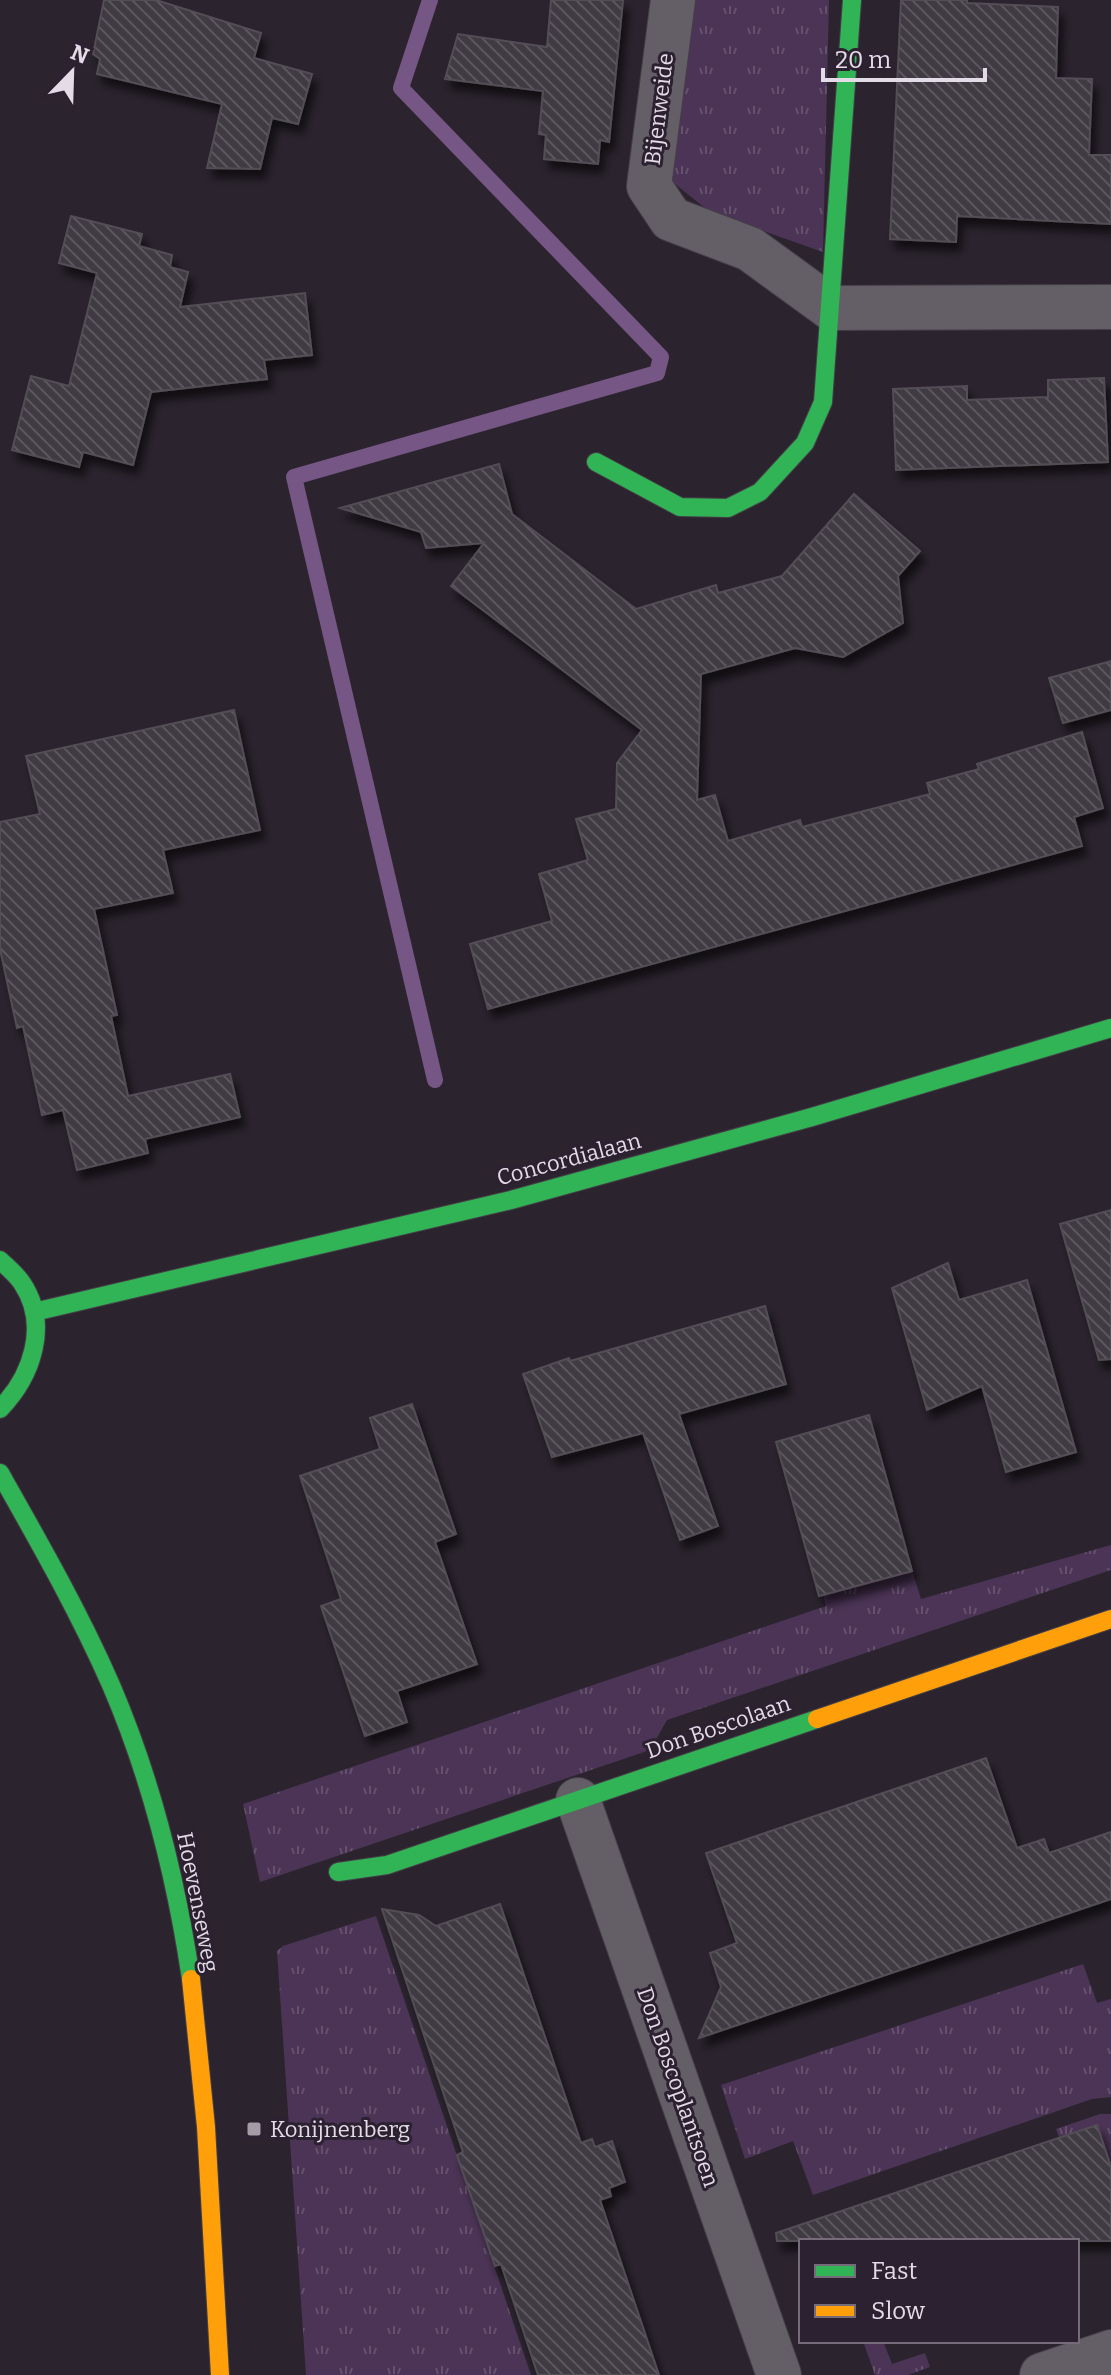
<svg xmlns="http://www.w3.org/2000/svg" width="1111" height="2375" viewBox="0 0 1111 2375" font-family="Bitter,serif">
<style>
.grass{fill:url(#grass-tufts)}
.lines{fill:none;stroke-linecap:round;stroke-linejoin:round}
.stream{stroke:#765684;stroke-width:16}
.building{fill:url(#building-back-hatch);stroke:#534d56;stroke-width:2;filter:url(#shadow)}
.street-casing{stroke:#453f48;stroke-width:46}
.fast-casing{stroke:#453f48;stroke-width:20}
.slow-casing{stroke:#453f48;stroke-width:20}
.street{stroke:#645f66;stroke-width:44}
.fast{stroke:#30b455;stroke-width:18}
.slow{stroke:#ff9f0a;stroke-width:18}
.poi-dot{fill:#a39ba6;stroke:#2c2131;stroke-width:3}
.labels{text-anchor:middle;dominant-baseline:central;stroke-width:6;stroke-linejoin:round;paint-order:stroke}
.street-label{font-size:22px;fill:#e3dbe6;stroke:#2c2131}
.poi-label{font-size:22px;fill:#e3dbe6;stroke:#2c2131;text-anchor:start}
</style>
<defs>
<pattern id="grass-tufts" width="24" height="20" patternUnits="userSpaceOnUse" patternTransform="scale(2)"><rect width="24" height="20" fill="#4b3455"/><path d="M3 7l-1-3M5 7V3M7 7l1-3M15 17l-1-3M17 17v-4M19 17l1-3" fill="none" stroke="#65516d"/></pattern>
<pattern id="building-back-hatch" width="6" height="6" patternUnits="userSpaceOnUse" patternTransform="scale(2)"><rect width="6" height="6" fill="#403b42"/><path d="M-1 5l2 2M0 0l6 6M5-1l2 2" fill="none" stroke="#5b575d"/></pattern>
<filter id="shadow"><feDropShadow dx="5" dy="9" stdDeviation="4" flood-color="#0009"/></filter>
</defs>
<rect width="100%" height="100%" fill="#2b242e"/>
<path class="grass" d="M682,0H829L823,252L710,212L660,172Z
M1111,1545V1570L667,1720L650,1750L260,1882L243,1804L826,1606L823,1595L912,1571L921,1599Z
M376,1916L531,2375H306L277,1951L283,1946Z
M1083,1964L1097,2003L1111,1999V2097L1092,2099L813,2195L793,2141L745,2159L721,2085Z
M1100,2114H1111V2167L1096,2125L1059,2137L1056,2129Z
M863,2341H883L892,2364L925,2353L930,2367L908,2375H875Z"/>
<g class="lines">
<path class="stream" d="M430,0L401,88L661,357L657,373L294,477L435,1080"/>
</g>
<path class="building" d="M104,0H156L261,33L254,58L312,74L298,124L272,118L260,169L207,168L222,104L97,74L100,59L93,54Z
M551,0H623L609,142L600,140L598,164L544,159L546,135L539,134L543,91L445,79L458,34L547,47Z
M901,0H967V3L1058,7L1056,78L1092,79L1089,155H1111V224L957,216L956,242L890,239Z
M71,216L142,234L139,246L172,255L170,267L188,272L180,307L305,293L312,355L264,360L267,379L151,392L133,465L83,452L79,467L12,450L31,376L69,386L97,273L59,263Z
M1104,378L1108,462L896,470L893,389L967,386V400L1048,397V380Z
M499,464L512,514L636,609L716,585L718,593L782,576L854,494L920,551L898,576L903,623L843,657L795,648L701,674L697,800L715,795L728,841L800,820L802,827L930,794L927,783L979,769L977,764L1082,732L1103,808L1074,817L1082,846L488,1009L470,944L552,921L539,874L588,860L576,819L616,809L617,763L642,730L451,586L484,543L426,548L421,532L340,508Z
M1111,661V710L1063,723L1049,678Z
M234,710L260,830L163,850L173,893L94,909L117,1015L111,1016L128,1096L230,1074L240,1117L145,1139L148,1153L77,1170L63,1110L42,1115L23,1026L17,1028L0,949V822L40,814L26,756Z
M1111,1210V1359L1099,1360L1060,1224Z
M948,1263L959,1300L1027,1280L1076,1452L1006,1472L982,1386L927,1410L892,1288Z
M765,1306L786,1384L679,1414L718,1526L680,1540L643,1433L552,1457L523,1374L569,1358L570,1361Z
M412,1404L456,1534L435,1542L477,1664L397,1691L407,1722L365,1736L321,1606L341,1599L300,1476L380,1449L370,1418Z
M869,1415L912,1571L819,1596L776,1442Z
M986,1758L1017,1848L1044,1839L1049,1853L1111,1832V1899L699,2038L721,1987L710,1953L737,1943L706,1853Z
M500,1904L581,2143L592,2139L595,2147L612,2141L625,2182L609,2188L611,2196L600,2200L659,2375H538L501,2264L495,2266L457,2155L463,2152L382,1909L419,1915L436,1926Z
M1097,2125L1111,2167V2241H777L776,2233Z"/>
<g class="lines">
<defs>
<path id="street" d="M673,0L649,186L671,219L750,249L831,308L1111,307
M578,1800L779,2375
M1042,2375L1111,2352"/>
<path id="fast" d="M596,462L680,507L728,508L760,492L805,443L823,402L852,0
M0,1260C7,1267 16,1274 22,1283C50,1325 32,1376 0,1409
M34,1312L511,1200L812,1117L1111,1028
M0,1473C39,1542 79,1612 111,1685C151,1778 176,1878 191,1979
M338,1872L387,1865L817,1719"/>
<path id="slow" d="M817,1719L1111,1619
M191,1979L206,2127L220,2375"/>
</defs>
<use href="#street" class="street-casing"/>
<use href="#fast" class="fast-casing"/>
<use href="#slow" class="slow-casing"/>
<use href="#street" class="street"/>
<use href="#fast" class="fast"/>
<use href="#slow" class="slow"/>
</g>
<rect class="poi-dot" x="246" y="2121" width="16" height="16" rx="4"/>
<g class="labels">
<g class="street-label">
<text transform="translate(659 109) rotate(-83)">Bijenweide</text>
<text transform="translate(569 1159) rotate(-15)">Concordialaan</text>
<text transform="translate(718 1727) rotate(-19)">Don Boscolaan</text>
<text transform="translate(198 1902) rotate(79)">Hoevenseweg</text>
<text transform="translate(678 2087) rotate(71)">Don Boscoplantsoen</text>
</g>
<g class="poi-label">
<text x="270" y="2129">Konijnenberg</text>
</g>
</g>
<rect x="799" y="2239" width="280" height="104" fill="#2c2131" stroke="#756b79" stroke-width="2"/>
<rect x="815" y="2265" width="40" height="12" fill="#30b455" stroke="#756b79" stroke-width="2"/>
<text x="871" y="2279" font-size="24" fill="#e3dbe6">Fast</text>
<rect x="815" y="2305" width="40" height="12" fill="#ff9f0a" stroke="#756b79" stroke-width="2"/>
<text x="871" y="2319" font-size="24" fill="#e3dbe6">Slow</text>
<g transform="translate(72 72) rotate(23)" stroke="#2c2131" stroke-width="6" paint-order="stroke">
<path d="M0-6L14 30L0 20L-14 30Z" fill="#e3dbe6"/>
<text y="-12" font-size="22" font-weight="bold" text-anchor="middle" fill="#e3dbe6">N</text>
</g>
<path d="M823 68v12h162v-12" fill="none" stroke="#e3dbe6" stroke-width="4"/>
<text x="835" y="68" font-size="24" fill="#e3dbe6" stroke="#2c2131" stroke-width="6" paint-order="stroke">20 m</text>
</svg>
